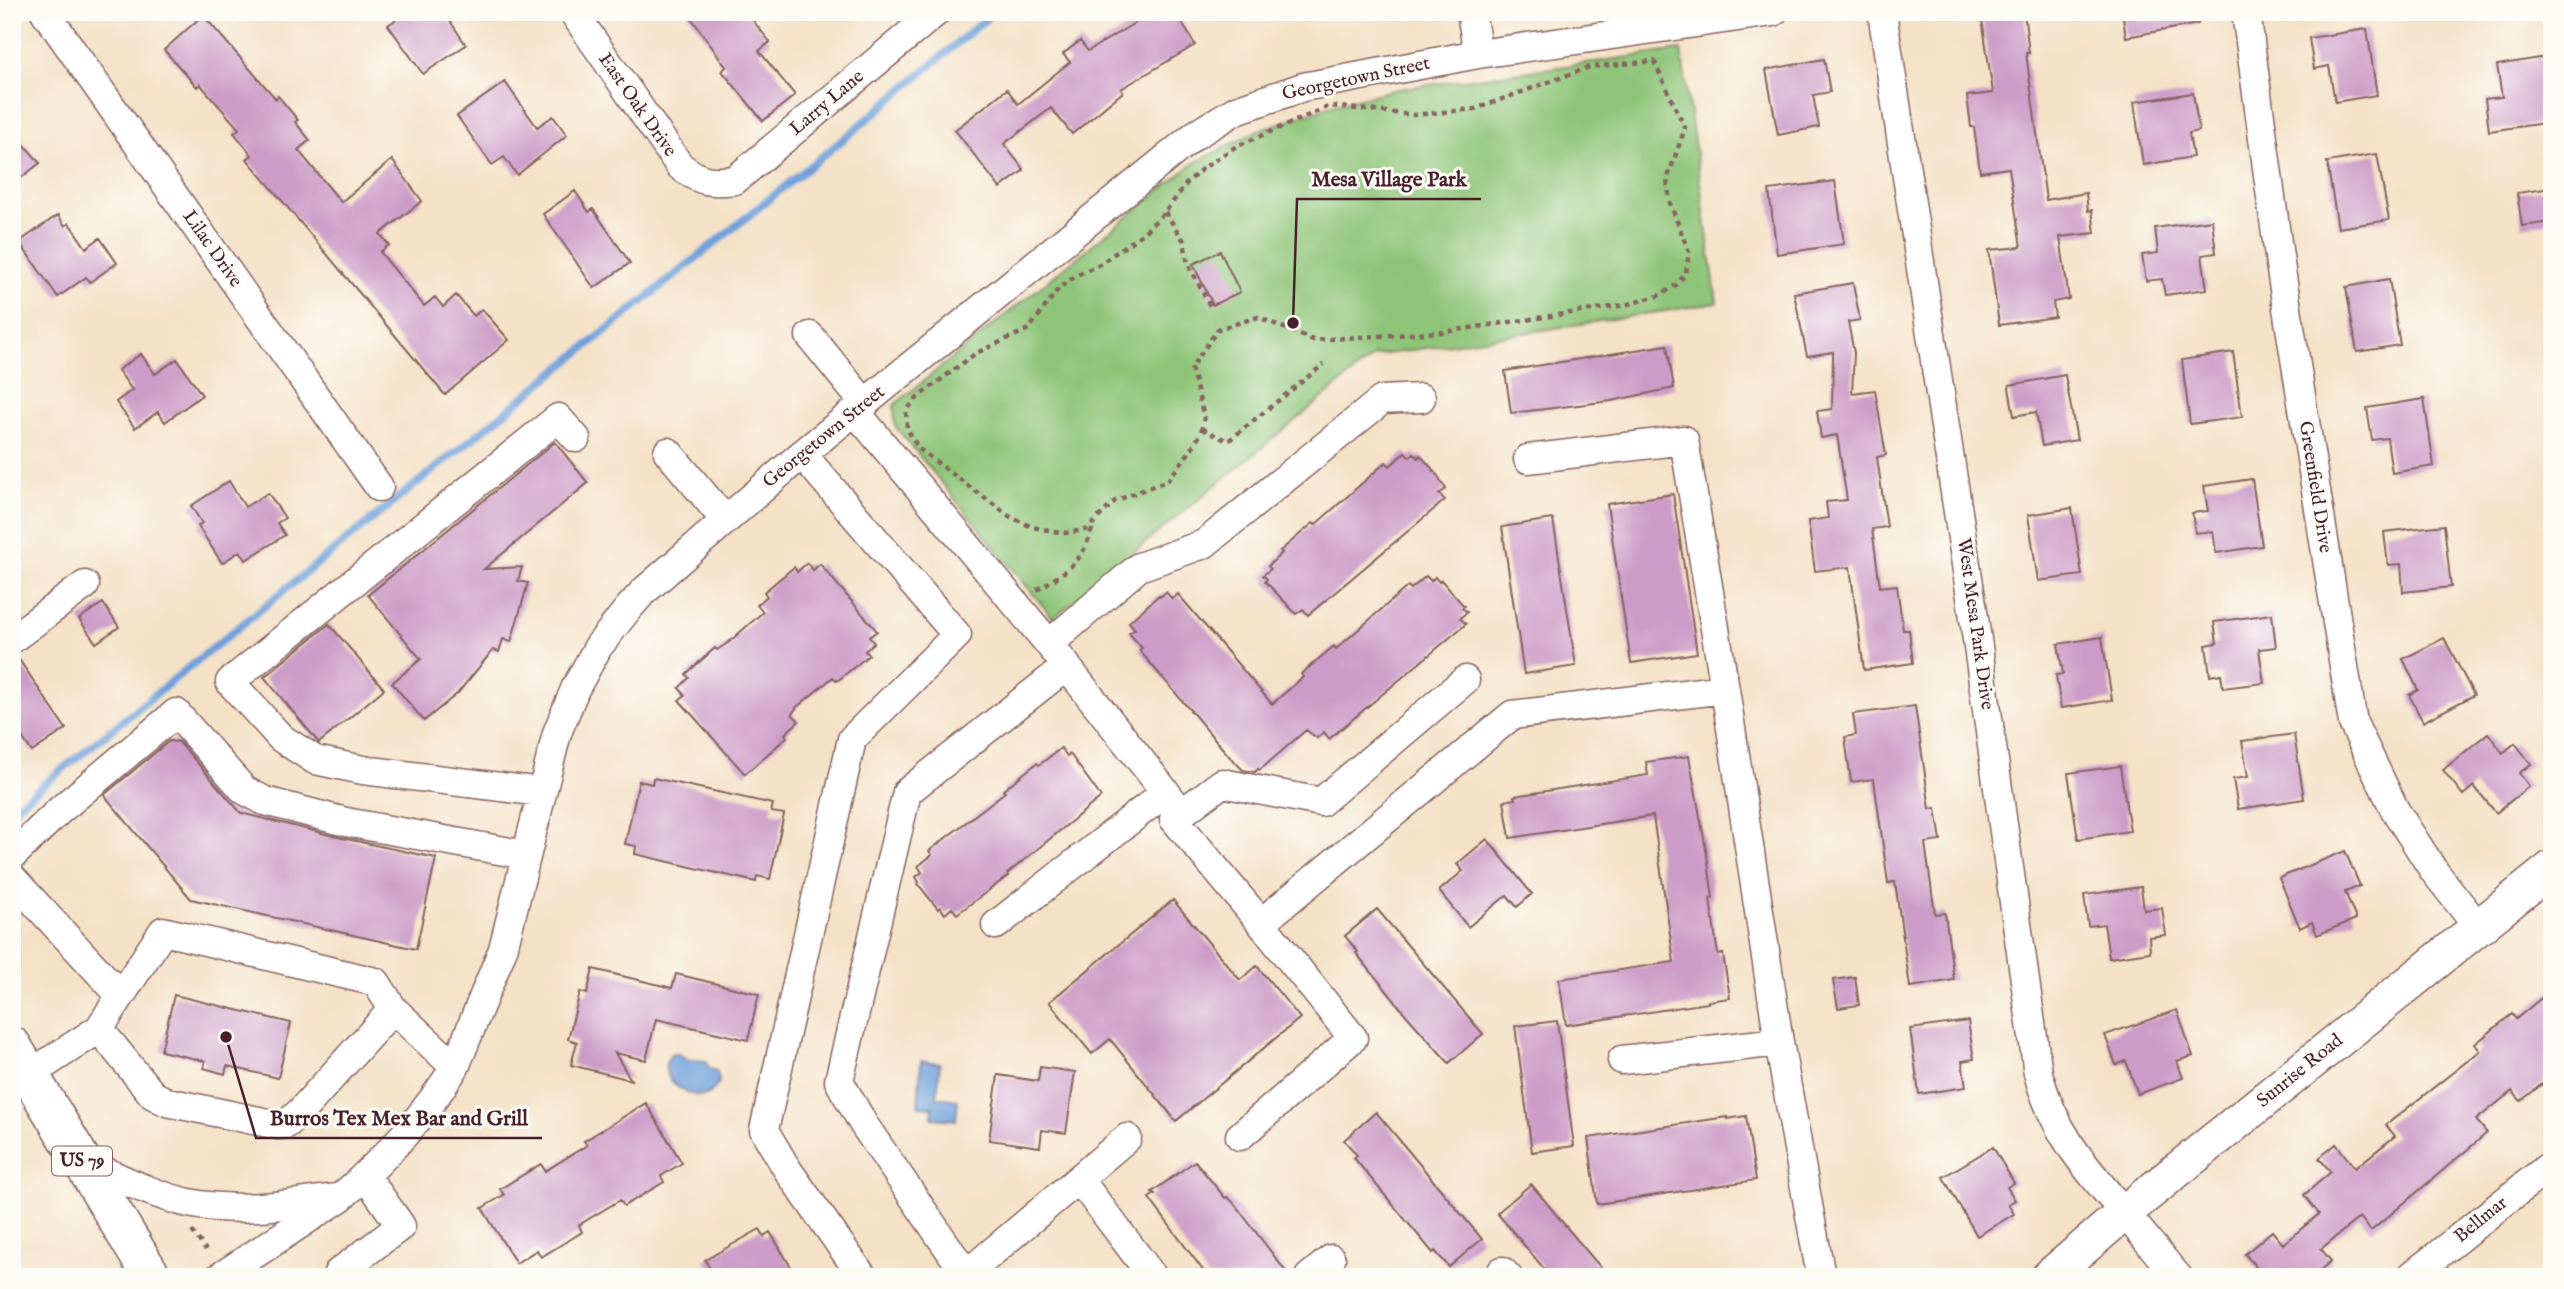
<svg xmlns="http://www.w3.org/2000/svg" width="2564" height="1289" viewBox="0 0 2564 1289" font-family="'IM FELL English',serif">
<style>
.green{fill:#8dc477;stroke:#6c7251;stroke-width:2}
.water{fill:#70a0da;stroke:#5d6082;stroke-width:2}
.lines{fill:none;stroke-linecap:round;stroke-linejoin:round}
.stream{stroke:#70a0da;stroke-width:8}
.building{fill:#cc9bc7}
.minor-casing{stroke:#866361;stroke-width:31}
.major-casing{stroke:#866361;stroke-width:38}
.highway-casing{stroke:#866361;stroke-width:41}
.path{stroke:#866361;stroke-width:4.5;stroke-dasharray:5 5;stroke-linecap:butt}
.minor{stroke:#fff;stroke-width:28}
.major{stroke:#fff;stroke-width:35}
.highway{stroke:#fff;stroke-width:38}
.labels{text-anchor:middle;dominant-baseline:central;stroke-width:6;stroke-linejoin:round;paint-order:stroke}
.shield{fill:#fdfcf7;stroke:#806168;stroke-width:2}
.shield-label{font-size:18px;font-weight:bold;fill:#4a1f2b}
.street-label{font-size:19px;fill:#4a1f2b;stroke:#fdfcf7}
.leader{fill:none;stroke:#4a1f2b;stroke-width:2.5}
.callout-dot{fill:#4a1f2b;stroke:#fdfcf7;stroke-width:2.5}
.callout-label{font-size:21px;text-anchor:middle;font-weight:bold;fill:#4a1f2b;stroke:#fdfcf7;stroke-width:6;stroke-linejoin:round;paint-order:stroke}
</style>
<rect width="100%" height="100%" fill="#fdfcf7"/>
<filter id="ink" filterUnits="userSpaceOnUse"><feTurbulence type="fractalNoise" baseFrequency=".0143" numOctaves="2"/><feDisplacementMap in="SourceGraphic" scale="14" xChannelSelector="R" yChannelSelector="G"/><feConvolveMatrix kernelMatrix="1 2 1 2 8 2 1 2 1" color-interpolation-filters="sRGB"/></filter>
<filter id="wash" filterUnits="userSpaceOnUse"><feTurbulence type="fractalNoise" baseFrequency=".00686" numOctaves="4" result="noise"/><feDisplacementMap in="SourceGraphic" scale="28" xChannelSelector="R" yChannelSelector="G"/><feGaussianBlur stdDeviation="1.57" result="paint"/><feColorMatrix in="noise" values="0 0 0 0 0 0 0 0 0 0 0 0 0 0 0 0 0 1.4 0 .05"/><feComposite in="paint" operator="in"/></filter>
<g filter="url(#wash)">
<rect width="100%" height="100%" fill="#f4e1c6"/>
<path class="green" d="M1681,50L1717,303L1374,356L1053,618L895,426L894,405L1194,163L1257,131L1335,104L1398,89Z"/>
<path class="water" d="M672,1054H678L690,1060L706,1061L708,1067L717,1072L719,1083C715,1088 712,1093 706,1095C687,1101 651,1072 672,1054Z
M921,1061L940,1063L937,1097L958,1100L956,1120L932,1118L933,1107L918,1106Z"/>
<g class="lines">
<path class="stream" d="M12,810L851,133L994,12"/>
</g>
<g id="blocks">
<path class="building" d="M407,12H444L466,45L423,74L388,25Z
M687,12H746L770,42L759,51L795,95L763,121L722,71L726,67Z
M1153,12H1176L1195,45L1121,89L1123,92L1072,134L1051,108L1004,144L1024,170L1000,188L955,130L1007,89L1018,104L1070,62L1063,54L1080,41L1088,51Z
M1981,12H2024L2029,53H2026L2046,200L2086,193L2088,211L2092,210L2095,233L2060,237L2069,299L2053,302L2055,317L1999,325L1989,250L2021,247L2009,168L1980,172L1974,127H1971L1967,96L1993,93Z
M2122,12H2197L2198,24L2126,37Z
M203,15L276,99L278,96L298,120L295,122L310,140L298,150L341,202L392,160L422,201L380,234L389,245L380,252L424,306L435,297L443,307L456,295L474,316L482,309L509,340L445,395L247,159L252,155L234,133L239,129L200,84L197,87L164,50Z
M2367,29L2377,95L2335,102L2329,66L2314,69L2309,38Z
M2552,56V94L2547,95L2551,122L2489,131L2485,99L2502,97L2497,65Z
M1824,59L1830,92L1813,95L1819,127L1778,135L1766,70Z
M505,82L537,127L553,116L567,135L517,175L504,157L492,165L457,116Z
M2193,93L2199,131L2189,133L2193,157L2143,165L2134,102Z
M12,130L40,163L12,185Z
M2377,154L2389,220L2338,228L2327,162Z
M1835,181L1844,244L1777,254L1769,190Z
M2552,188V222L2522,226L2517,193Z
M575,191L589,212L593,209L630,263L594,288L543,214Z
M58,215L65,226L69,223L86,248L100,238L117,263L90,282L86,277L58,297L19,242Z
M2212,220L2216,253L2202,255L2207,289L2165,295L2162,279L2146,281L2142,255L2158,253L2155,228Z
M1220,251L1240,292L1213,305L1193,264Z
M2389,279L2400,345L2357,352L2346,287Z
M1853,283L1860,320L1848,322L1854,353L1852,393L1875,390L1886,455L1877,457L1887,527L1872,529L1880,587L1897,585L1903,630H1909L1913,663L1864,670L1850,567L1815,571L1808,521L1828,518L1826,502L1847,500L1837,435L1821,438L1817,411L1832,409L1833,352L1807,356L1794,293Z
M1667,345L1674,388L1611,401L1511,413L1505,371Z
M2233,352L2242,417L2190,424L2182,360Z
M141,354L155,374L177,359L202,395L165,422L158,412L135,428L116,402L132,390L118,370Z
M2065,375L2077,440L2042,446L2036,412L2014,416L2009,388L2010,385Z
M2424,399L2434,466L2392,473L2387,438L2372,440L2367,408Z
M555,442L588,483L484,569L522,567L518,581L528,583L511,642L503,639L499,652L493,650L458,693L424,721L392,683L421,659L368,595Z
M1405,452L1410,457L1414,453L1418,458L1420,455L1436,473L1446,489L1439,494L1445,500L1308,615L1303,609L1296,614L1265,581L1267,579L1263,575L1271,569L1268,566L1282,553L1280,551L1313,523L1315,525L1386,462L1390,466Z
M2252,479L2262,546L2216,553L2213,531L2195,533L2192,513L2208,511L2204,486Z
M229,481L245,507L268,493L285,518L277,523L285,535L246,560L240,551L222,563L198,526L202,523L191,506Z
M1673,494L1697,653L1631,663L1607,504Z
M2072,508L2082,575L2038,581L2028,515Z
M1553,519L1576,666L1524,674L1502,527Z
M2444,525L2451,587L2403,592L2401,564L2388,565L2384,532Z
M807,563L813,570L820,564L877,631L869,637L874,643L865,651L869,655L837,681L833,677L797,707L792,714L799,721L785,734L787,737L745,774L679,700L685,695L679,688L689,678L686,674L715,648L717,650L729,642L763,612L757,605L767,596L764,592L794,567L797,572Z
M1426,576L1431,581L1435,577L1439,582L1441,580L1464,606L1462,608L1467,612L1460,618L1466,624L1329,739L1324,732L1317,738L1306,730L1260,770L1258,769L1255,772L1243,770L1229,756L1139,650L1142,648L1129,633L1135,629L1129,622L1159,595L1160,597L1166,592L1172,599L1178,594L1272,704L1303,677L1301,674L1334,646L1336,649L1408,586L1411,589Z
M103,603L119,627L96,643L79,619Z
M2272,614L2276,647L2259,649L2264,683L2223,688L2221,674L2210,676L2206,645L2217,643L2214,622Z
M329,624L384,689L319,743L264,677Z
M2102,637L2112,700L2061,708L2056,675L2063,674L2058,644Z
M2444,638L2474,695L2423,722L2409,695L2418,690L2403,659Z
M12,655H16L66,729L32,752L12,722Z
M1915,706L1930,809L1936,808L1941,841L1925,843L1935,914L1945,913L1954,980L1910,987L1895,882L1888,883L1874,779L1851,782L1845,737L1856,735L1853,714Z
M2488,733L2503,753L2515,743L2531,764L2519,773L2529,786L2496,813L2474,786L2463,795L2443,770Z
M2294,734L2304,799L2238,809L2233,779L2248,777L2242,741Z
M169,741L179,742L241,813L342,838L436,858L416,949L191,899L104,795Z
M1061,748L1067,756L1070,754L1101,797L1007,874L1008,876L957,914L952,908L945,914L940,907L938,909L918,884L919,882L916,877L922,872L918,866L932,855L929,851L1005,792L1003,790L1037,763L1039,765Z
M1689,756L1707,855L1713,898L1710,899L1718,955L1723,954L1730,998L1708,1001V1003L1566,1025L1559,979L1674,962L1653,816L1510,838L1504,801L1515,799L1514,796L1648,775L1646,762Z
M2120,766L2130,831L2078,839L2068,773Z
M653,778L773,804L771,812L784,814L770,879L757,876L756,882L635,854L636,846L625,844L639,781L652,784Z
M1487,839L1532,894L1517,907L1507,895L1468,927L1439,891L1463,871L1457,864Z
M2345,851L2360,886L2345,892L2356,919L2317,935L2312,922L2300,928L2279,878Z
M2141,887L2144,910L2162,908L2166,935L2149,937L2150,952L2109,958L2104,924L2088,926L2084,895Z
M1173,900L1240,980L1257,966L1300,1018L1176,1121L1110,1039L1092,1054L1049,1002Z
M1377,909L1483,1034L1449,1063L1407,1016L1356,953L1358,952L1345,936Z
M593,969L672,988L676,974L759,994L748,1040L656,1019L646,1060L615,1053L631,1080L571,1065L577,1042L568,1039L580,992L587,994Z
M1855,977L1859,1005L1838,1008L1833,980Z
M2552,989V1076L2521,1101L2512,1091L2476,1120L2487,1133L2371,1231L2360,1217L2321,1249L2331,1261L2312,1277H2264L2245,1254L2272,1231L2283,1244L2319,1214L2304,1195L2331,1172L2319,1158L2336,1144L2355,1168L2395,1136L2386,1125L2480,1051L2475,1044L2512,1014L2516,1019Z
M174,995L291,1023L278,1078L227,1066L225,1074L204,1068L205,1061L161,1051Z
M2177,1010L2193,1056L2177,1061L2183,1078L2138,1094L2126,1061L2116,1065L2105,1035Z
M1557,1021L1574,1146L1532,1152L1515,1026Z
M1968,1021L1974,1059L1962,1061L1966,1087L1919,1094L1910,1029Z
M1040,1067L1075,1072L1066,1133L1042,1130L1040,1147L989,1140L998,1075L1038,1081Z
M646,1103L682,1163L661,1176L664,1182L624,1206L620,1200L579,1225L582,1232L541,1257L537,1250L516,1263L482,1208L504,1195L500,1189L541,1164L545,1171L587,1145L584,1141Z
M1376,1112L1482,1239L1449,1267L1435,1251L1433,1253L1354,1158L1357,1155L1344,1140Z
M1746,1116L1756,1180L1597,1204L1588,1138L1727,1117V1119Z
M1993,1147L2014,1183L2007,1187L2015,1200L2008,1204L2014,1214L1977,1236L1943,1177Z
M1195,1161L1225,1198L1227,1197L1233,1202L1290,1277H1208L1149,1198L1155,1194L1152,1192Z
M1531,1184L1573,1235L1609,1277H1551L1497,1213Z
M760,1229L764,1236L770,1232L797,1277H715L705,1260Z"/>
</g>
</g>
<g filter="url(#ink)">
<use href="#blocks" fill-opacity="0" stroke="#866361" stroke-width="2"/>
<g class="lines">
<defs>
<path id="minor" d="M45,12L379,487
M573,12L680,166C701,182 710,183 735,180L936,12
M1471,12L1478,54
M1882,12L1972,604L2038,1073C2053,1131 2084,1166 2122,1210C2141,1232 2159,1255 2178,1277
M2246,12L2280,264L2353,723L2395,810L2434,871L2479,928
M810,336L865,404
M855,411L1049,644
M668,452L725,520
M802,454L957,635L852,739L764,1130L787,1169L863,1277
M1528,459L1684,440L1725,689
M12,639L85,585
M542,792L363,770L315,760L281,738L230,682L558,418L576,438
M1182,813L1049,644L1139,567L1204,544L1382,400L1421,398
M12,856L60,810L176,713L244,790L265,801L346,822L526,855
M12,878L120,995
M1261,923L1174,819L1222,783L1321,802L1465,680
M996,925L1166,792
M99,1029L153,1095L167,1102L278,1125L287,1124L301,1111L393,1009
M1622,1060L1779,1042L1821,1277
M30,1074L99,1029L163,931L376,982L393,1009L455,1067
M1240,1136L1353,1038L1261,923L1512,715L1725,689L1779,1042
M82,1161C116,1176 152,1195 189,1203C237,1213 286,1205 335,1198
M1079,1179L1153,1277
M1502,1271L1508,1277
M966,1274L864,1125L839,1081L907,792L1067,666
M220,1277L341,1197C384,1160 425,1115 455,1067L503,949L557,733L575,689L598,647L627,610L643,592L802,454L1195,135L1236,110L1303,87L1478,54L1773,12
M337,1277L338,1273L401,1226L365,1175
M963,1277L1127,1138
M1309,1277L1331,1259
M2410,1277L2552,1164"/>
<path id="major" d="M2049,1277L2124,1213L2552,868"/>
<path id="highway" d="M12,1046L152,1277"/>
</defs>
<use href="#minor" class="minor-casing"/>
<use href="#major" class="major-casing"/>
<use href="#highway" class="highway-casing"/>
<path class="path" d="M1654,61L1685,128L1667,180L1670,203L1689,252L1686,273L1676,285L1661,295L1625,305L1443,332L1313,340L1258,317L1218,329L1191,368L1204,417L1201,433L1191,450L1168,480L1115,501L1086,530L1065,533L1032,527L1009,516L919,449L907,429L906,411L918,397L976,353L1029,329L1059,288L1077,275L1100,264L1142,234L1165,212L1187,183L1202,169L1235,147L1330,106L1413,115L1475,109L1590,67Z
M1165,212L1184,241L1188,264L1210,306
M1202,429L1228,441L1324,364
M1037,590C1071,568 1083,563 1094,522
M192,1231L206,1250"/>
<use href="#minor" class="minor"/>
<use href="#major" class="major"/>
<use href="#highway" class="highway"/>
</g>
</g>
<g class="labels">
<rect class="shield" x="52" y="1146.5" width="60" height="29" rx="5"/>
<g class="shield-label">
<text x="82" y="1161">US 79</text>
</g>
<g class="street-label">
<text transform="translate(1356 79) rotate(-12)">Georgetown Street</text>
<text transform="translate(827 103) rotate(-40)">Larry Lane</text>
<text transform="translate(637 105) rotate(55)">East Oak Drive</text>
<text transform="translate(212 249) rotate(55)">Lilac Drive</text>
<text transform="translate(824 437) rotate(-39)">Georgetown Street</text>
<text transform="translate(2315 487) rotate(81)">Greenfield Drive</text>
<text transform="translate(1975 624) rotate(82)">West Mesa Park Drive</text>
<text transform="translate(2300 1071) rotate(-39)">Sunrise Road</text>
<text transform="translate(2481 1220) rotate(-39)">Bellmar</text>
</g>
</g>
<path class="leader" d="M1293 323L1297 199H1481M226 1037L256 1138H542"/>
<g class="callout-dot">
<circle cx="1293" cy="323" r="7"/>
<circle cx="226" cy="1037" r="7"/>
</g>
<g class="callout-label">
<text x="1389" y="186">Mesa Village Park</text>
<text x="399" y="1125">Burros Tex Mex Bar and Grill</text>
</g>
<rect width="2564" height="1289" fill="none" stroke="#fdfcf7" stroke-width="42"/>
</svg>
